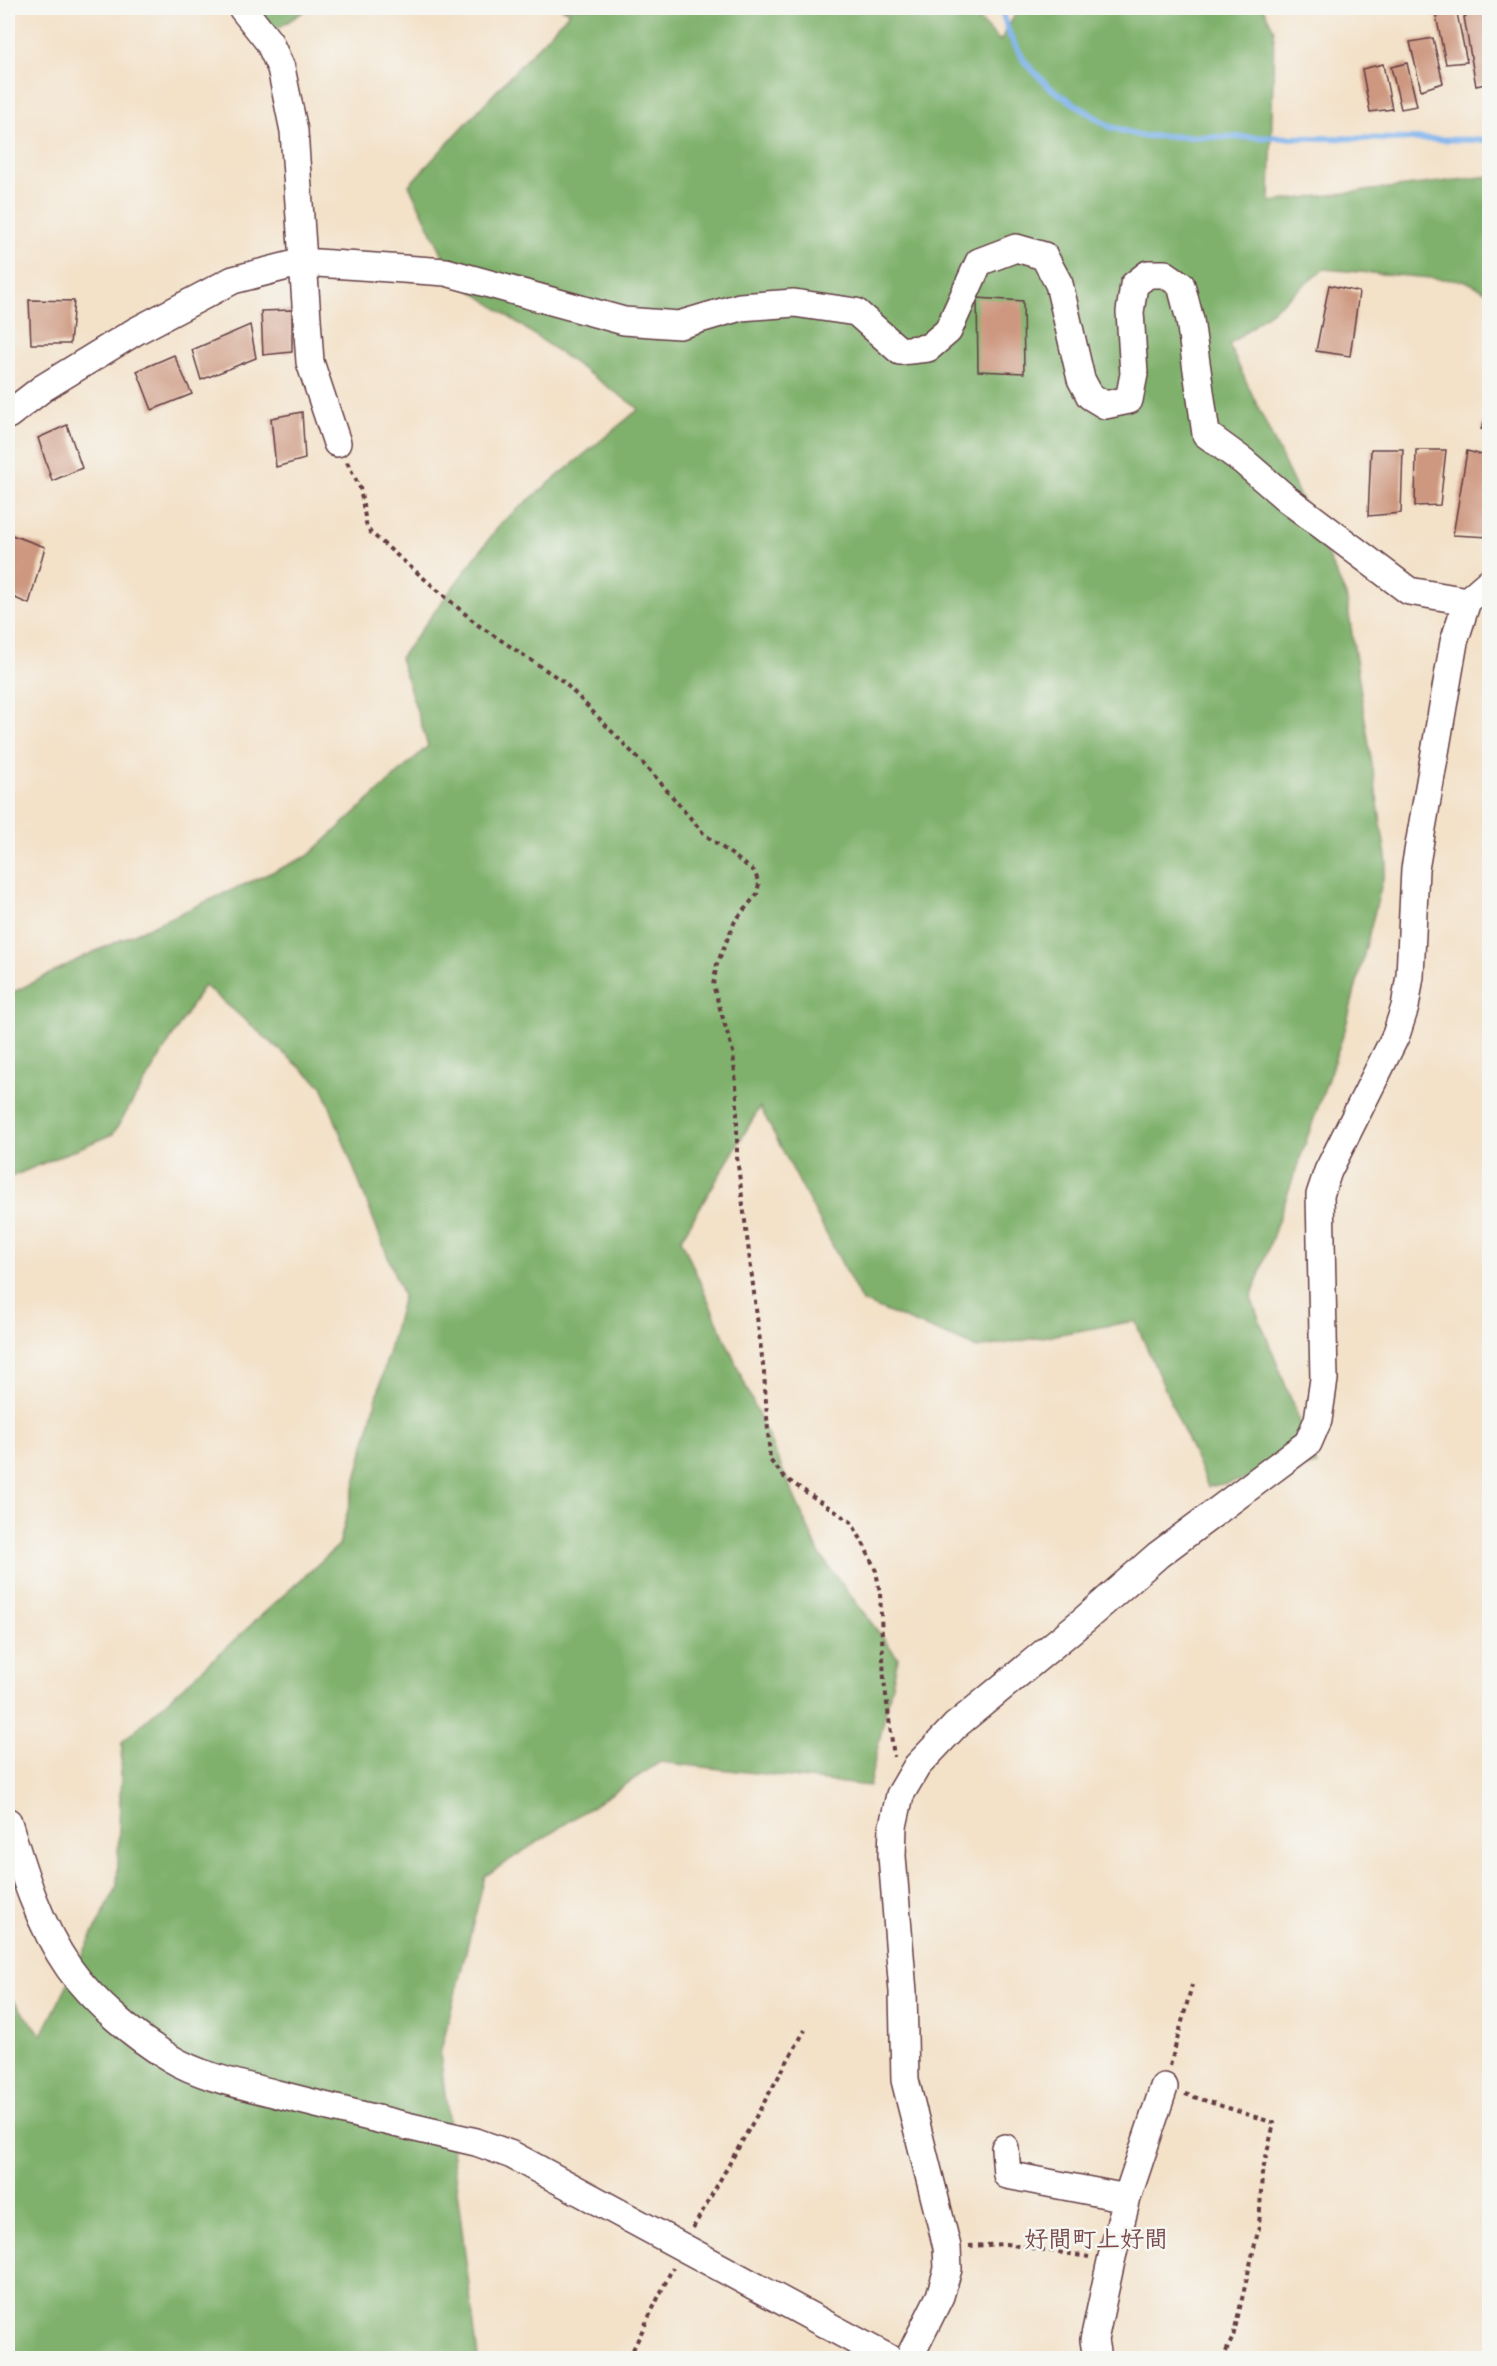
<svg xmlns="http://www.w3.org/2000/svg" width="1497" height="2366" viewBox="0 0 1497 2366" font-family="Sriracha,'Klee One',sans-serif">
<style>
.forest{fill:#7fb16c;stroke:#64684c;stroke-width:1.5}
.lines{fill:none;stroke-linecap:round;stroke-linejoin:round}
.stream{stroke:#7fb3ed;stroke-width:6}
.building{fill:#ce9880}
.minor-casing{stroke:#633c43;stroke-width:30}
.path{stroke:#633c43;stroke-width:4;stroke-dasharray:4.5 4.5;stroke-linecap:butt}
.minor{stroke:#fff;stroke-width:27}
.labels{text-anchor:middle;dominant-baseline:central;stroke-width:5;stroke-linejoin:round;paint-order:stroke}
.quarter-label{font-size:24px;font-weight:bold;fill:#784949;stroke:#f6f6f2}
</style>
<rect width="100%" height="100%" fill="#f6f6f2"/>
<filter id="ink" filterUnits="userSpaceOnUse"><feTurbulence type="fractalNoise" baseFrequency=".0167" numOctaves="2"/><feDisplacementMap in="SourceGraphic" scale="12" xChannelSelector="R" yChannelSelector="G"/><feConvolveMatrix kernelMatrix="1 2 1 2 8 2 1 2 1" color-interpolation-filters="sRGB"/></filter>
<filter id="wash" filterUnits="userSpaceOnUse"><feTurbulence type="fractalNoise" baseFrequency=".008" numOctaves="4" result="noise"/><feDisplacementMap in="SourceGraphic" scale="24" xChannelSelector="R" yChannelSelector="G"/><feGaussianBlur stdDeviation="1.35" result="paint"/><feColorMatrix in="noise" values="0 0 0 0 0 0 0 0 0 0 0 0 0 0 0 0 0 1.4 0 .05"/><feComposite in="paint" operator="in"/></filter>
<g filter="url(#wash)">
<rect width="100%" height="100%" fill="#f3e1c8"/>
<path class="forest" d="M250,8H309L263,38Z
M561,8H969L1000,41L1019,8H1263L1274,30L1270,202L1490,176L1489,293L1466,281L1324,269L1229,345L1346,595L1387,863L1345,1030L1251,1298L1317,1465L1208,1487L1135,1321L978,1348L862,1302L760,1107L681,1239L820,1555L898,1658L869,1786L660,1762L485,1876L440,2054L478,2358H8V1995L42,2035L117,1886L122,1742L339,1545L403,1296L322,1086L204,985L113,1134L8,1178V995L85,956L308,856L428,746L400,658L501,523L639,409L454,278L409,185L570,12Z"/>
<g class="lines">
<path class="stream" d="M1001,8L1010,36L1025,62L1049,87L1110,127L1142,136L1490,140"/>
</g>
<g id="blocks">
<path class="building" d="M1473,12L1485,13L1490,33V83L1476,86L1464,17Z
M1457,13L1467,62L1446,64L1436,16Z
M1433,38L1443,83L1421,90L1410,42Z
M1407,63L1417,106L1401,109L1391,67Z
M1383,64L1392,109L1370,112L1362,69Z
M1329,285L1359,292L1350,356L1316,351Z
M977,298L1023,301L1024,373L978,371Z
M29,300L74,301L70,344H31Z
M292,310V352L263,355L261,311Z
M250,325L256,358L201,380L192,350Z
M174,355L192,394L152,410L137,371Z
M1490,410V432L1481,429Z
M302,412L305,459L276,467L271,418Z
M67,425L82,468L52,481L38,438Z
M1371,449H1403L1401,513L1368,516Z
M1416,450H1446L1440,505L1415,506Z
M1467,451L1490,457V537L1453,535Z
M9,534L45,547L29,604L8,595Z"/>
</g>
</g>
<g filter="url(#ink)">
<use href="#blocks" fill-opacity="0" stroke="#633c43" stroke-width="1.5"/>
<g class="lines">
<defs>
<path id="minor" d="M242,8L269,42L281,68L294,131L310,362L337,443
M8,415L43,388L136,331L233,280L303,262L446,272L624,321L679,325L740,307L794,303L856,312L900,351L928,348L948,331L979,262L1016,248L1044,256L1059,284L1081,379L1090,396L1105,405L1129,400L1134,374L1130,312L1134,285L1148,274H1165L1181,285L1190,320L1206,434L1243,461L1287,499L1409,591L1467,601
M8,1822C23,1872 39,1925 69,1968C93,2002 135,2037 170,2058C201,2077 243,2085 277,2094C343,2111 410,2127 476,2142L512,2155L888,2358
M1005,2148L1007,2175L1127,2198
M909,2358L940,2296L948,2269L947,2247L940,2219L905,2080L903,1992L892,1856L893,1826L900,1795L917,1766L955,1726L1085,1619L1158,1555L1308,1443L1318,1420L1324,1379L1320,1195L1328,1171L1396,1035L1405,1007L1410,976L1415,869L1454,642L1467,601L1490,581
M1097,2358L1094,2340L1111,2261L1127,2198L1164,2087"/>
</defs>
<use href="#minor" class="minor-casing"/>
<path class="path" d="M347,462L360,488L366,523L370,532L478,625L564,682L653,774L704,834L754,871L759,883L757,894L735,921L717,964L713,985L733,1052L737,1097V1157L764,1373L770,1460L785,1478L851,1522L862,1541L876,1571L880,1593L884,1680L894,1757
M1170,2066L1192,1985
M1185,2094L1274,2123L1262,2174L1259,2227L1233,2337L1223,2358
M693,2228L805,2030
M969,2246L1006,2244L1089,2257
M629,2358L673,2267"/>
<use href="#minor" class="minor"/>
</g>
</g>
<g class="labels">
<g class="quarter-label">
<text x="1096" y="2239">好間町上好間</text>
</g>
</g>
<rect width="1497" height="2366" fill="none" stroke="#f6f6f2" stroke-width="30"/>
</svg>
